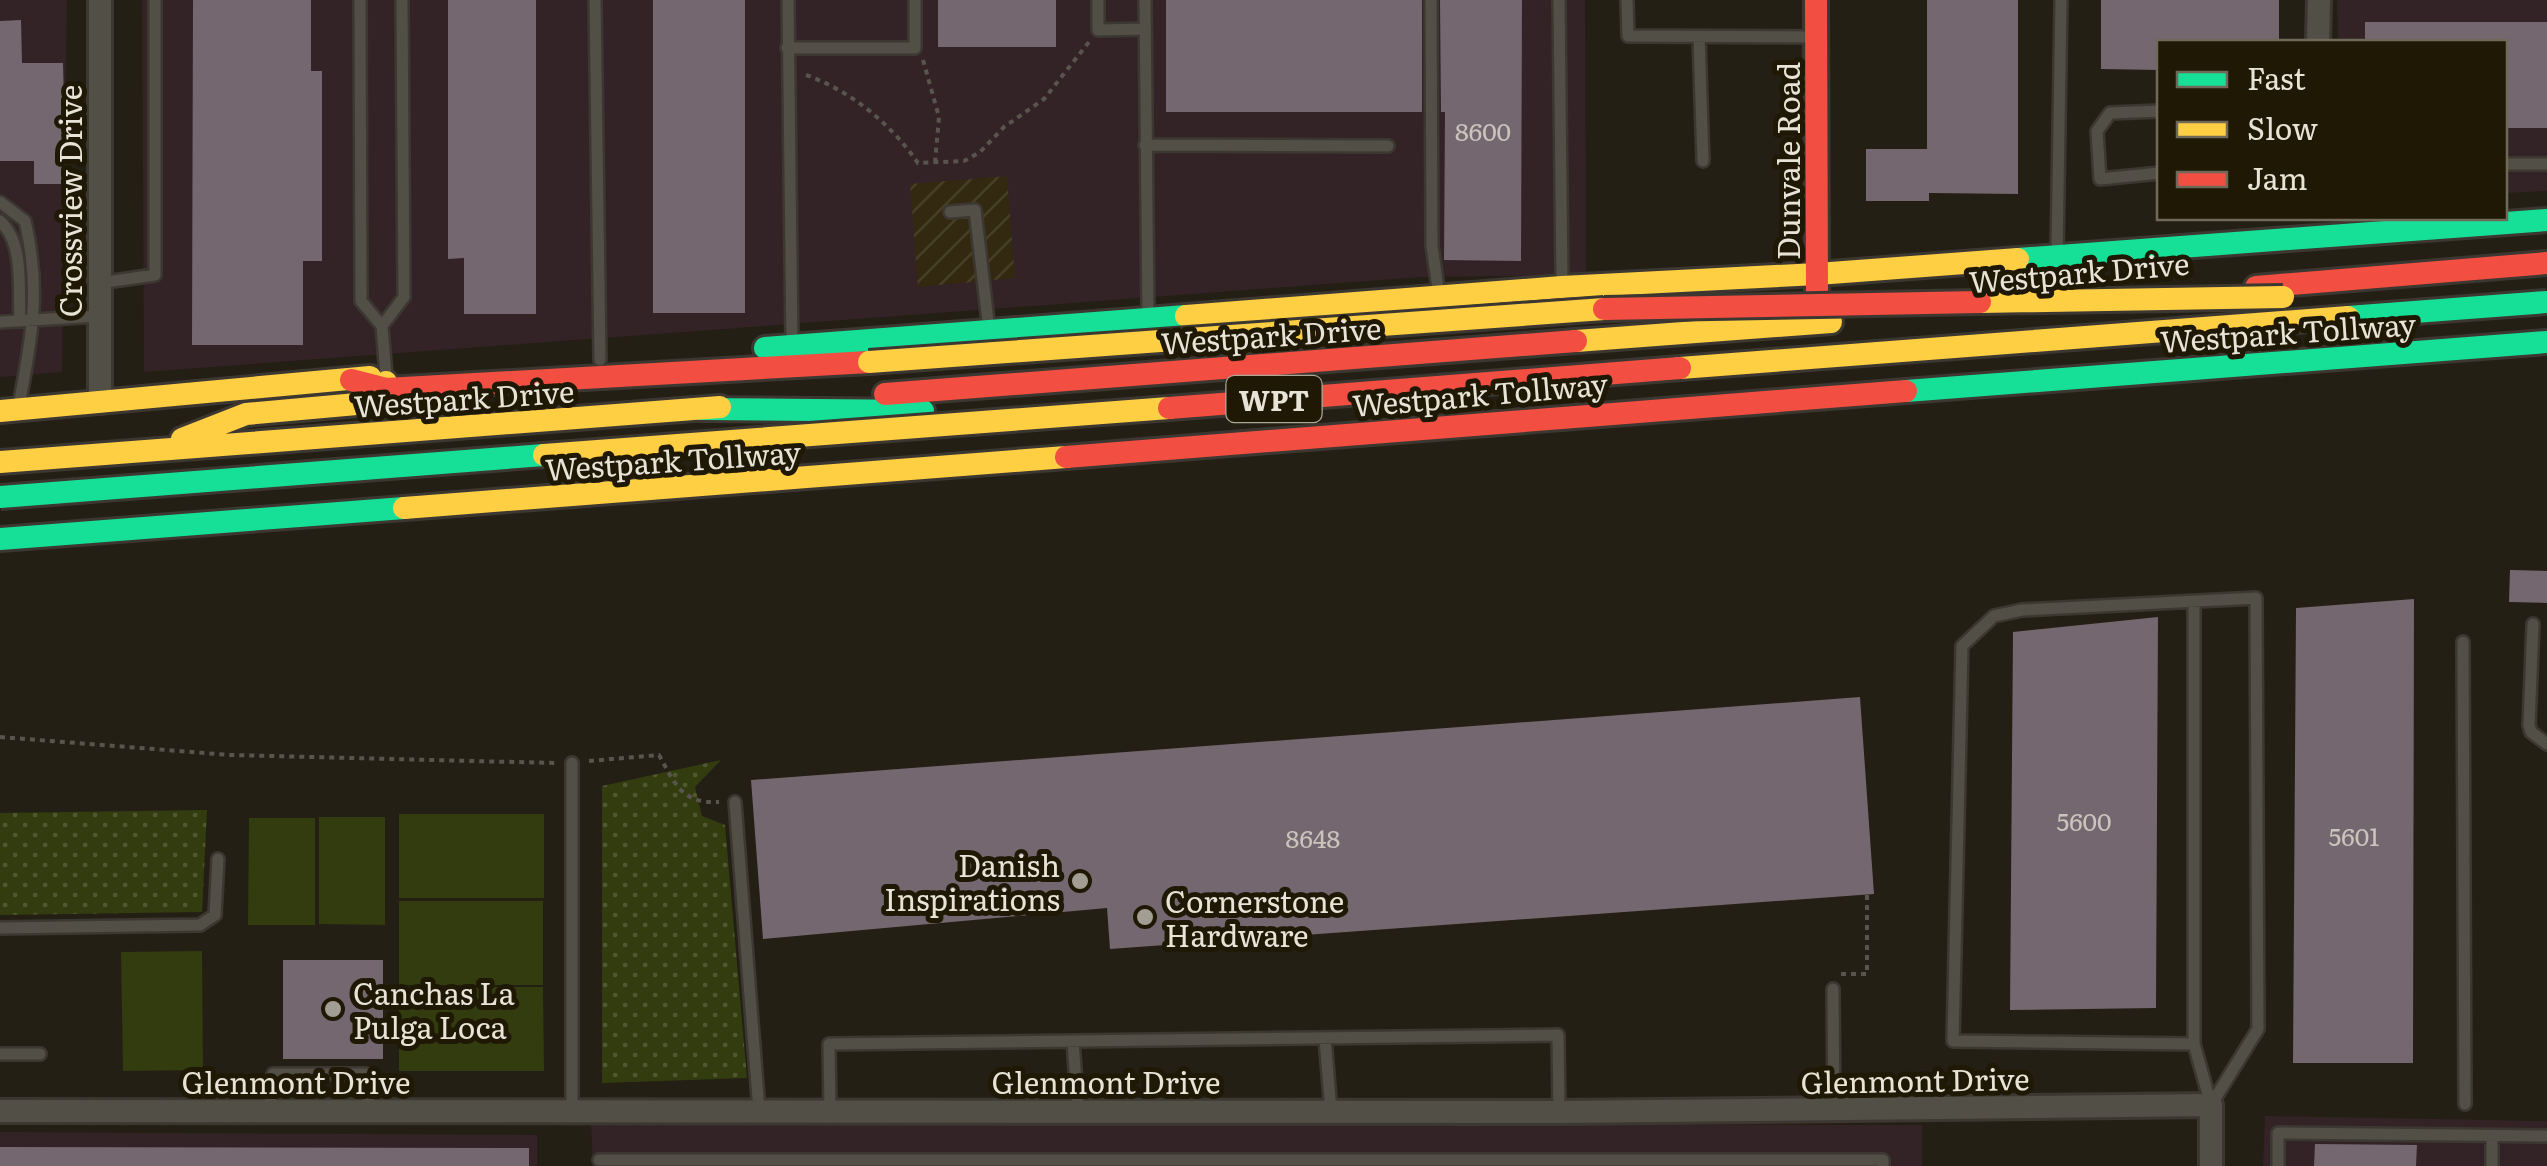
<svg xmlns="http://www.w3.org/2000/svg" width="2547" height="1166" viewBox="0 0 2547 1166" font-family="Literata,serif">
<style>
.commercial{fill:#332326}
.industrial{fill:url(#industrial-furrows)}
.grass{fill:url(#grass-dots)}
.pitch{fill:#333c0f}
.building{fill:#746770}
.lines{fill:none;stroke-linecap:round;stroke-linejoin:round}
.lane-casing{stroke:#3c3831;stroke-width:16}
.street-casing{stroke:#3c3831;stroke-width:28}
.fast-casing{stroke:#3c3831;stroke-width:28}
.slow-casing{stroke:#3c3831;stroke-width:28}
.jam-casing{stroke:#3c3831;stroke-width:28}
.path{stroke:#59554e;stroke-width:4;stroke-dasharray:5 5;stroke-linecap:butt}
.lane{stroke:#524f46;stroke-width:11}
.street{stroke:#524f46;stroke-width:22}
.fast{stroke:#16e098;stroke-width:22}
.slow{stroke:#ffcf43;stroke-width:22}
.jam{stroke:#f24e42;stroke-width:22}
.fast-bridge-casing{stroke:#3c3831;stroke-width:28;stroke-linecap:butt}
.slow-bridge-casing{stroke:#3c3831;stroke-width:28;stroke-linecap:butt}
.jam-bridge-casing{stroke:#3c3831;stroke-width:28;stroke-linecap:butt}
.fast-bridge{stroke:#16e098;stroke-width:22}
.slow-bridge{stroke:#ffcf43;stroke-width:22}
.jam-bridge{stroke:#f24e42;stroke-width:22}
.poi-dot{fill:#a39e93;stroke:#1f1805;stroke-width:4}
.labels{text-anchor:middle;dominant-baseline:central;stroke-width:10;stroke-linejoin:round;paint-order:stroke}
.number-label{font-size:25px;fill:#cbc4bd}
.shield{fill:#1f1805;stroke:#aca698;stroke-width:2.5}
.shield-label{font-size:28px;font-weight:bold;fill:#e8e3d7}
.street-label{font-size:30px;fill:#e8e3d7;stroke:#1f1805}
.poi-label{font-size:30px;fill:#e8e3d7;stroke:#1f1805;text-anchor:start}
</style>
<defs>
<pattern id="industrial-furrows" width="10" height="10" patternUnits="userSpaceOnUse" patternTransform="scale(2.5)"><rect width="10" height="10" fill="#322910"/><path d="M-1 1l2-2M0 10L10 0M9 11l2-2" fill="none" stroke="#463e27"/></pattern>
<pattern id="grass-dots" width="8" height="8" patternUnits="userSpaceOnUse" patternTransform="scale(2.5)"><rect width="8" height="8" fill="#333c0f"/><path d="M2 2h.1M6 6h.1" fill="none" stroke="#515831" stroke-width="1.8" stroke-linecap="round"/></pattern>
</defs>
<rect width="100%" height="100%" fill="#231f14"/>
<path class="commercial" d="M0,0H67L62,372L0,377Z
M142,0H1585L1586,275L1421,277L144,372Z
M2337,0H2547V191L2505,193L2504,42H2338Z
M2265,1116L2547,1121V1166H2263Z
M591,1123L1922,1125V1166H593Z
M0,1132L537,1135V1166H0Z"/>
<path class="industrial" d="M1007,176L1015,278L918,287L910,184Z"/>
<path class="grass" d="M721,760L695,787L702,816L725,825L747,1078L602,1083V786Z
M207,810L202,912L0,915V813Z"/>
<path class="pitch" d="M399,814H544V898H399Z
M319,817H385V925L319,924Z
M249,818H315V925H248Z
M399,901H543V985H399Z
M202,951L203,1070L123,1071L121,952Z
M399,987H543L544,1071H399Z"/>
<path class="building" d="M193,0H311V71H322V261H303V345H192Z
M448,0H536V314H464V258L448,259Z
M653,0H745V313H653Z
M938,0H1056V47H938Z
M1166,0H1422V112H1166Z
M1440,0H1522L1521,261L1444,260L1445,112H1441Z
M1927,0H2018V194L1929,193V201H1866V149H1927Z
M2101,0H2279V42H2160V70L2101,69Z
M21,20L22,63H63L66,184H34V161H0V21Z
M2365,22H2547V128H2504V42H2365Z
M2510,570L2547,571V603L2509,602Z
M2414,599L2413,1063H2293L2296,608Z
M2158,617L2156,1008L2010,1010L2013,632Z
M1860,697L1874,894L1110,949L1107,908L763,939L751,780Z
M283,960H383V1059H283Z
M2315,1144L2417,1145L2416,1166H2314Z
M0,1147L529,1148V1166H0Z"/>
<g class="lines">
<defs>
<path id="lane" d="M360,0L361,301L382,326L404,297L402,0
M595,0L600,360
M788,0L792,346
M1098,0V30L1145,29
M1145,0L1148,316
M1431,0L1432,246L1439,295
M1559,0L1562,283
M1627,0L1628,36L1816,37
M1699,37L1703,161
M787,48H915V0
M2160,111L2110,113L2097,131L2100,179L2160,173
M1145,145L1388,146
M2504,164H2547
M0,202L25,221C41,289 32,338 19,405
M950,212L975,210L989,330
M0,221C25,244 18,289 20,321
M2057,255L2061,0
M99,283L155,275V0
M0,322L99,316
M382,326L386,375
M2194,603V1044L2211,1105
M2533,624L2529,725L2531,732L2547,744
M2463,642L2465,1104
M735,802L759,1111
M0,928L200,925L215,915L218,859
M1833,989L1834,1110
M1325,1038L1331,1112
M1073,1041L1078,1111
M2194,1044L1953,1041L1962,646L1994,616L2022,610L2256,598L2258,1029L2211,1105
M0,1054H40
M270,1111L273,1074H366L369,1111
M572,1111V763
M830,1111L829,1044L1558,1035L1559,1112
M599,1160H1883V1166
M2278,1166V1133L2547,1136
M2492,1166V1136"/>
<path id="street" d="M2318,42L2319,0
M100,402V0
M0,1111L1559,1112L2211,1105V1166"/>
<path id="fast" d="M2018,259L2547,220
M765,348L1186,316
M1906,391L2547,342
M702,409L923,411
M0,539L404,508"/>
<path id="slow" d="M1186,316L1562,287L1817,274L2018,259
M1576,341L1831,322
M0,411L370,377
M182,439L246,414L379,402L386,382
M0,462L720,407
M404,508L1066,457"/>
<path id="jam" d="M1816,0L1817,292
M2256,287L2547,263
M351,380L386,389L869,362
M885,394L1576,341
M1066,457L1906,391"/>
</defs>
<use href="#lane" class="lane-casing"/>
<use href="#street" class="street-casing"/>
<use href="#fast" class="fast-casing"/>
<use href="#slow" class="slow-casing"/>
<use href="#jam" class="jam-casing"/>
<path class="path" d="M923,60L939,117L935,163
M806,75C851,91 891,124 918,163L964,161L980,152L1004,127L1044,99L1089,42
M0,737L230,755L555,763
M589,761L659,755C675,784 682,804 719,802
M1841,974H1867V895"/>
<use href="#lane" class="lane"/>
<use href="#street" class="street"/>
<use href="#fast" class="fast"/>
<use href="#slow" class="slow"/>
<use href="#jam" class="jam"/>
<defs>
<path id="fast-bridge" d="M2348,317L2547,302
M0,497L544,455"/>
<path id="slow-bridge" d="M1980,302L2283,297
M869,362L1604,309
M1680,368L2348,317
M544,455L1169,408"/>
<path id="jam-bridge" d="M1604,309L1980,302
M1169,408L1680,368"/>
</defs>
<use href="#fast-bridge" class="fast-bridge-casing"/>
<use href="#slow-bridge" class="slow-bridge-casing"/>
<use href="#jam-bridge" class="jam-bridge-casing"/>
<use href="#fast-bridge" class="fast-bridge"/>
<use href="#slow-bridge" class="slow-bridge"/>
<use href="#jam-bridge" class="jam-bridge"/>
</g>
<g class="poi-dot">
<circle cx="1080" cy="881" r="10"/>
<circle cx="1145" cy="917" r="10"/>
<circle cx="333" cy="1009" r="10"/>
</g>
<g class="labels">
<g class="number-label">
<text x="1483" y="130">8600</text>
<text x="2084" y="820">5600</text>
<text x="2354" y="835">5601</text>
<text x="1313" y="837">8648</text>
</g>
<rect class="shield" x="1226.5" y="376" width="95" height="46" rx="8"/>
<g class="shield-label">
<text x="1274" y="399">WPT</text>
</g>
<g class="street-label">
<text transform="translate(1787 161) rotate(-90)">Dunvale Road</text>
<text transform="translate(69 201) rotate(-90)">Crossview Drive</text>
<text transform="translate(2079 271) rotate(-5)">Westpark Drive</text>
<text transform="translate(2288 331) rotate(-4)">Westpark Tollway</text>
<text transform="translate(1271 334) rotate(-4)">Westpark Drive</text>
<text transform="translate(1480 393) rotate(-5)">Westpark Tollway</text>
<text transform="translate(464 397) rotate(-4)">Westpark Drive</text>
<text transform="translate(673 459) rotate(-4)">Westpark Tollway</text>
<text transform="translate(1915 1079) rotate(-1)">Glenmont Drive</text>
<text x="296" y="1081">Glenmont Drive</text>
<text x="1106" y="1081">Glenmont Drive</text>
</g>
<g class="poi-label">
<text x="1060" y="864" text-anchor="end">Danish<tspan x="1060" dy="34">Inspirations</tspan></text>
<text x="1165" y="900">Cornerstone<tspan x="1165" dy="34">Hardware</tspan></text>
<text x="353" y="992">Canchas La<tspan x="353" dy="34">Pulga Loca</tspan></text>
</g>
</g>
<rect x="2157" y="40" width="350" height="180" fill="#1f1805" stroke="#6f6959" stroke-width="2.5"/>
<rect x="2177" y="72" width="50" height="15" fill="#16e098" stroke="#6f6959" stroke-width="2.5"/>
<text x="2247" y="90" font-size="30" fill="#e8e3d7">Fast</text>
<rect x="2177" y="122" width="50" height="15" fill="#ffcf43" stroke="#6f6959" stroke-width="2.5"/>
<text x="2247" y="140" font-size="30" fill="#e8e3d7">Slow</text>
<rect x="2177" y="172" width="50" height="15" fill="#f24e42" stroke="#6f6959" stroke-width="2.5"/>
<text x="2247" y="190" font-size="30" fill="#e8e3d7">Jam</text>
</svg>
